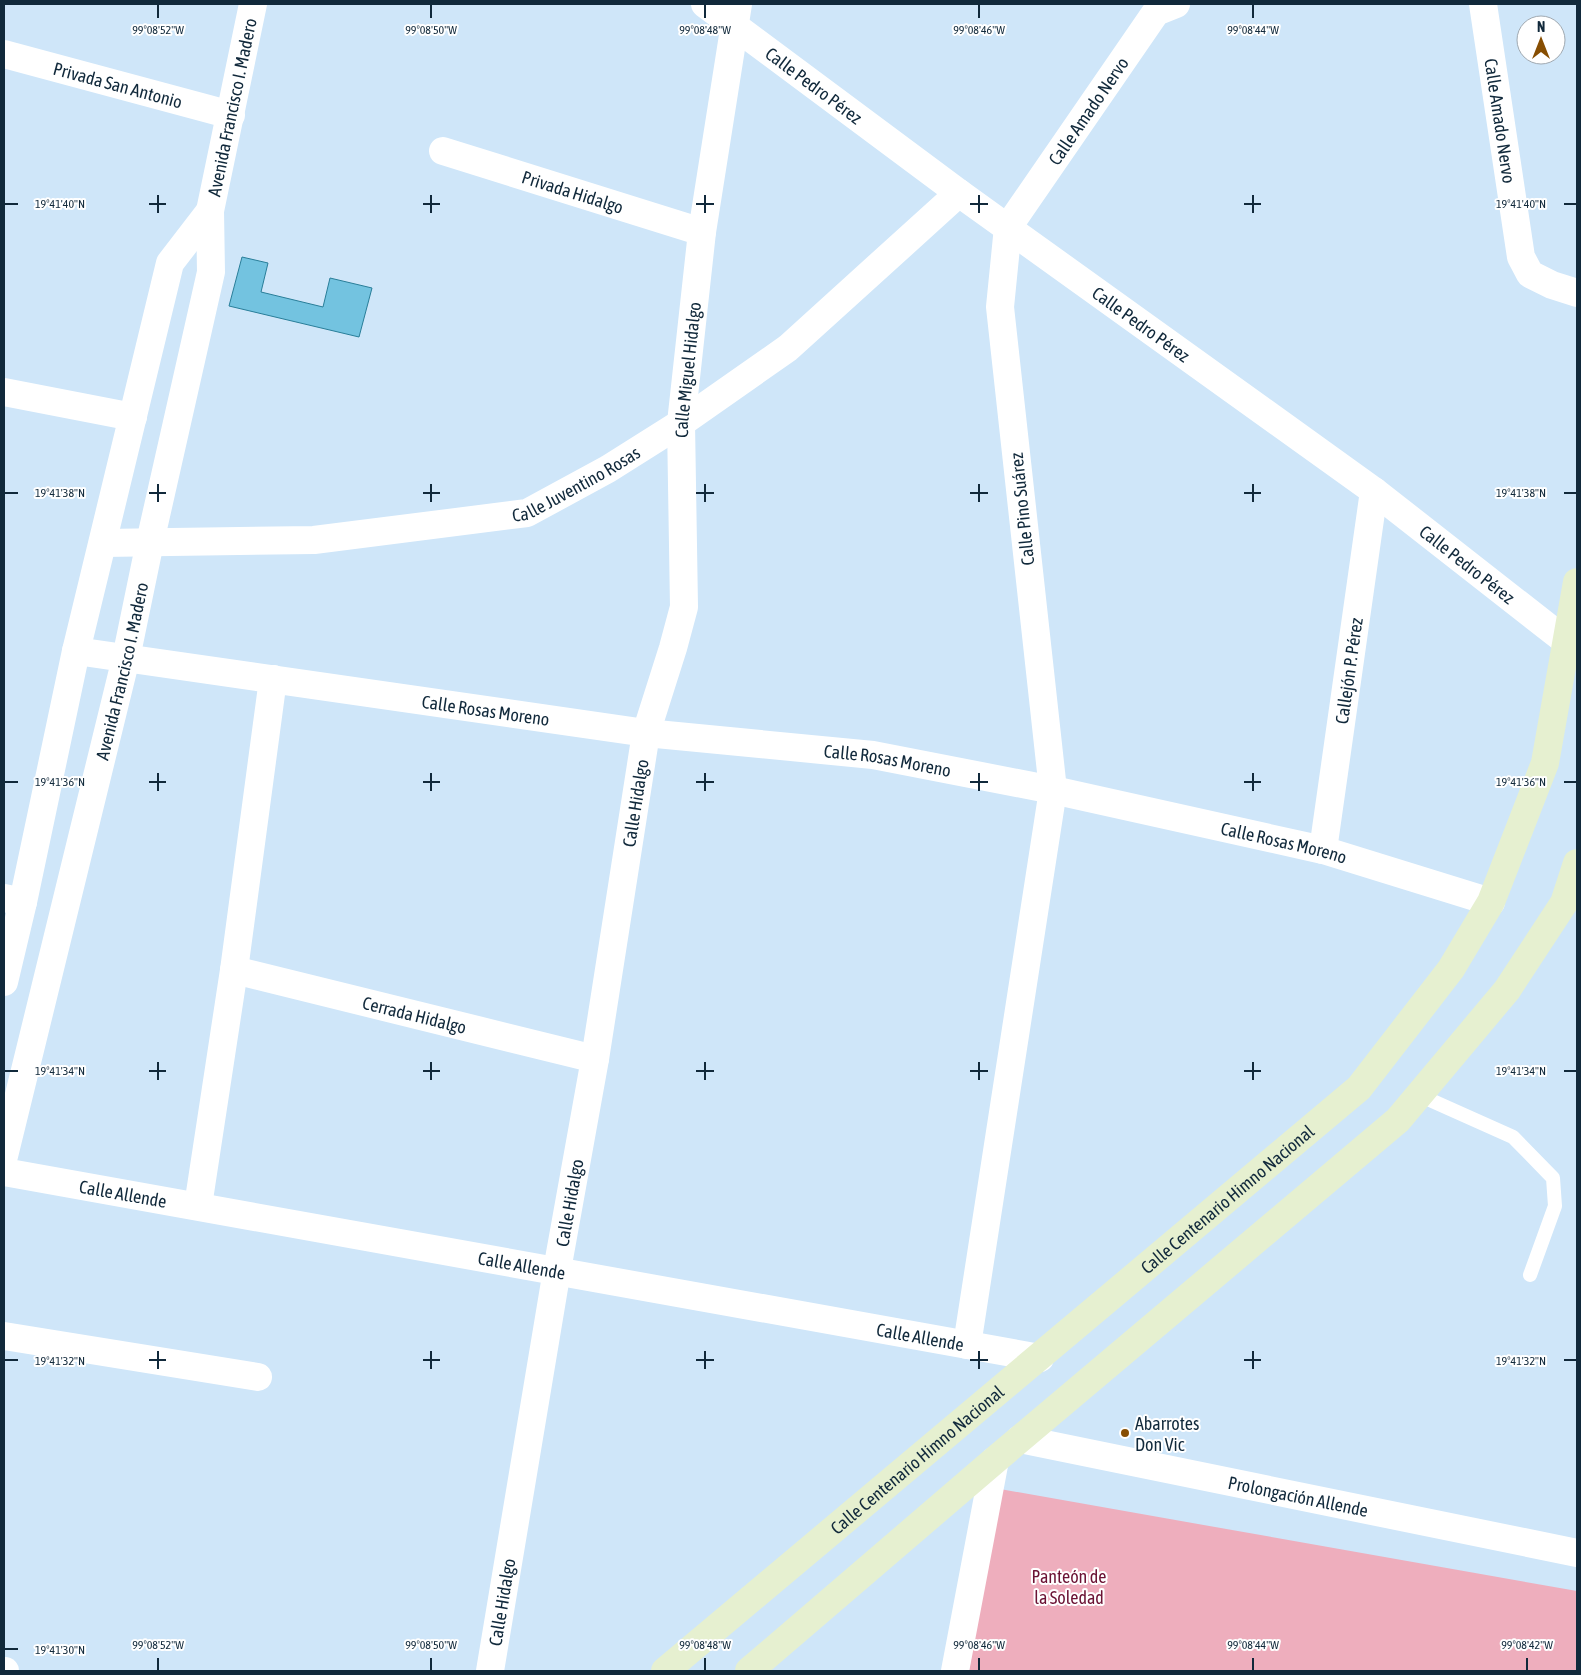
<svg xmlns="http://www.w3.org/2000/svg" width="1581" height="1675" viewBox="0 0 1581 1675" font-family="'Asap Condensed',sans-serif">
<style>
.green{fill:#eeaebd}
.building{fill:#73c3e0;stroke:#297e99}
.lines{fill:none;stroke-linecap:round;stroke-linejoin:round}
.service{stroke:#fff;stroke-width:14}
.minor{stroke:#fff;stroke-width:28}
.tertiary{stroke:#fff;stroke-width:28}
.secondary{stroke:#e6f0d0;stroke-width:28}
.ticks{fill:none;stroke:#11293b;stroke-width:2}
.poi-dot{fill:#874e02;stroke:#fff;stroke-width:2}
.labels{text-anchor:middle;dominant-baseline:central;stroke-width:4;stroke-linejoin:round;paint-order:stroke}
.street-label{font-size:18px;fill:#11293b;stroke:#fff}
.poi-label{font-size:18px;fill:#11293b;stroke:#fff;text-anchor:start}
.park-label{font-size:18px;fill:#6b1234;stroke:#fff}
.ticks-label{font-size:12px;text-anchor:middle;fill:#11293b;stroke:#fff;stroke-width:4;stroke-linejoin:round;paint-order:stroke}
</style>
<rect width="100%" height="100%" fill="#cfe6f9"/>
<path class="green" d="M1000,1489L1577,1591V1671H969Z"/>
<path class="building" d="M242,257L268,263L261,292L323,307L330,278L372,288L359,337L229,306Z"/>
<g class="lines">
<path class="service" d="M1419,1095L1513,1137L1553,1178L1555,1206L1530,1275"/>
<g class="minor">
<path id="s1" d="M705,4L959,193L1374,491L1567,642"/>
<path id="s2" d="M1483,4L1521,257L1530,274L1552,285L1577,293"/>
<path id="s3" d="M4,54L231,115"/>
<path id="s4" d="M443,151L702,232"/>
<path d="M4,392L133,417"/>
<path id="s5" d="M103,543L314,540L527,513L608,469L681,423L788,348L959,193"/>
<path id="s6" d="M76,651L646,733L873,755L1053,790L1323,850L1491,902"/>
<path id="s7" d="M1323,850L1374,491"/>
<path d="M4,898L23,902"/>
<path id="s8" d="M234,970L595,1059"/>
<path id="s9" d="M4,1172L1040,1358"/>
<path d="M198,1206L234,970L273,679"/>
<path d="M4,1336L258,1377"/>
<path id="s10" d="M967,1345L1053,790L1000,307L1008,227L1156,12L1176,4"/>
<path id="s11" d="M1020,1439L1577,1553"/>
<path id="s12" d="M490,1671L557,1270L595,1059L646,733L673,648L684,607L681,423L702,232L738,4"/>
<path d="M955,1671L995,1460"/>
</g>
<g class="tertiary">
<path d="M4,982L23,902L76,651L170,263L210,211"/>
<path id="s13" d="M4,1156L126,658L150,542L211,272L210,211L253,4"/>
<path d="M4,1671H5"/>
</g>
<g class="secondary">
<path id="s14" d="M665,1671L1359,1088L1451,969L1491,902L1545,763L1577,582"/>
<path d="M749,1671L995,1460L1398,1120L1507,990L1564,903L1577,863"/>
</g>
</g>
<path class="ticks" d="M158,5V18M431,5V18M705,5V18M979,5V18M1253,5V18M158,195V213M431,195V213M705,195V213M979,195V213M1253,195V213M5,204H18M149,204H166M423,204H440M696,204H714M970,204H988M1244,204H1261M1564,204H1576M158,484V502M431,484V502M705,484V502M979,484V502M1253,484V502M5,493H18M149,493H166M423,493H440M696,493H714M970,493H988M1244,493H1261M1564,493H1576M158,773V791M431,773V791M705,773V791M979,773V791M1253,773V791M5,782H18M149,782H166M423,782H440M696,782H714M970,782H988M1244,782H1261M1564,782H1576M158,1062V1080M431,1062V1080M705,1062V1080M979,1062V1080M1253,1062V1080M5,1071H18M149,1071H166M423,1071H440M696,1071H714M970,1071H988M1244,1071H1261M1564,1071H1576M158,1351V1369M431,1351V1369M705,1351V1369M979,1351V1369M1253,1351V1369M5,1360H18M149,1360H166M423,1360H440M696,1360H714M970,1360H988M1244,1360H1261M1564,1360H1576M5,1649H18M158,1658V1670M431,1658V1670M705,1658V1670M979,1658V1670M1253,1658V1670M1527,1658V1670"/>
<circle class="poi-dot" cx="1125" cy="1433" r="5"/>
<g class="labels">
<g class="street-label">
<text stroke="none"><textPath href="#s3" startOffset="118">Privada San Antonio</textPath></text>
<text stroke="none"><textPath href="#s1" startOffset="136">Calle Pedro Pérez</textPath></text>
<text stroke="none"><textPath href="#s13" startOffset="1075">Avenida Francisco I. Madero</textPath></text>
<text stroke="none"><textPath href="#s10" startOffset="1269">Calle Amado Nervo</textPath></text>
<text stroke="none"><textPath href="#s2" startOffset="118">Calle Amado Nervo</textPath></text>
<text stroke="none"><textPath href="#s4" startOffset="136">Privada Hidalgo</textPath></text>
<text stroke="none"><textPath href="#s1" startOffset="541">Calle Pedro Pérez</textPath></text>
<text stroke="none"><textPath href="#s12" startOffset="1320">Calle Miguel Hidalgo</textPath></text>
<text stroke="none"><textPath href="#s5" startOffset="482">Calle Juventino Rosas</textPath></text>
<text transform="translate(1022 509) rotate(-96)">Calle Pino Suárez</text>
<text stroke="none"><textPath href="#s1" startOffset="946">Calle Pedro Pérez</textPath></text>
<text stroke="none"><textPath href="#s13" startOffset="499">Avenida Francisco I. Madero</textPath></text>
<text stroke="none"><textPath href="#s7" startOffset="181">Callejón P. Pérez</textPath></text>
<text stroke="none"><textPath href="#s6" startOffset="414">Calle Rosas Moreno</textPath></text>
<text stroke="none"><textPath href="#s6" startOffset="819">Calle Rosas Moreno</textPath></text>
<text stroke="none"><textPath href="#s12" startOffset="880">Calle Hidalgo</textPath></text>
<text stroke="none"><textPath href="#s6" startOffset="1224">Calle Rosas Moreno</textPath></text>
<text stroke="none"><textPath href="#s8" startOffset="186">Cerrada Hidalgo</textPath></text>
<text stroke="none"><textPath href="#s9" startOffset="121">Calle Allende</textPath></text>
<text stroke="none"><textPath href="#s14" startOffset="734">Calle Centenario Himno Nacional</textPath></text>
<text stroke="none"><textPath href="#s12" startOffset="475">Calle Hidalgo</textPath></text>
<text stroke="none"><textPath href="#s9" startOffset="526">Calle Allende</textPath></text>
<text stroke="none"><textPath href="#s9" startOffset="931">Calle Allende</textPath></text>
<text stroke="none"><textPath href="#s14" startOffset="329">Calle Centenario Himno Nacional</textPath></text>
<text stroke="none"><textPath href="#s11" startOffset="284">Prolongación Allende</textPath></text>
<text stroke="none"><textPath href="#s12" startOffset="70">Calle Hidalgo</textPath></text>
</g>
<g class="poi-label">
<text x="1135" y="1423">Abarrotes<tspan x="1135" dy="21">Don Vic</tspan></text>
</g>
<g class="park-label">
<text x="1069" y="1576">Panteón de<tspan x="1069" dy="21">la Soledad</tspan></text>
</g>
</g>
<g class="ticks-label">
<text x="158" y="34">99°08'52"W</text>
<text x="431" y="34">99°08'50"W</text>
<text x="705" y="34">99°08'48"W</text>
<text x="979" y="34">99°08'46"W</text>
<text x="1253" y="34">99°08'44"W</text>
<text x="60" y="208">19°41'40"N</text>
<text x="1521" y="208">19°41'40"N</text>
<text x="60" y="497">19°41'38"N</text>
<text x="1521" y="497">19°41'38"N</text>
<text x="60" y="786">19°41'36"N</text>
<text x="1521" y="786">19°41'36"N</text>
<text x="60" y="1075">19°41'34"N</text>
<text x="1521" y="1075">19°41'34"N</text>
<text x="60" y="1365">19°41'32"N</text>
<text x="1521" y="1365">19°41'32"N</text>
<text x="158" y="1649">99°08'52"W</text>
<text x="431" y="1649">99°08'50"W</text>
<text x="705" y="1649">99°08'48"W</text>
<text x="979" y="1649">99°08'46"W</text>
<text x="1253" y="1649">99°08'44"W</text>
<text x="1527" y="1649">99°08'42"W</text>
<text x="60" y="1654">19°41'30"N</text>
</g>
<rect width="1581" height="1675" fill="none" stroke="#11293b" stroke-width="10"/>
<g transform="translate(1541 40)"><circle r="24" fill="#ffffff" stroke="#a0a9b1"/>
<path d="M0-4L9 19L0 12L-9 19Z" fill="#874e02"/>
<text y="-8" font-size="14" font-weight="bold" text-anchor="middle" fill="#11293b">N</text>
</g>
</svg>
